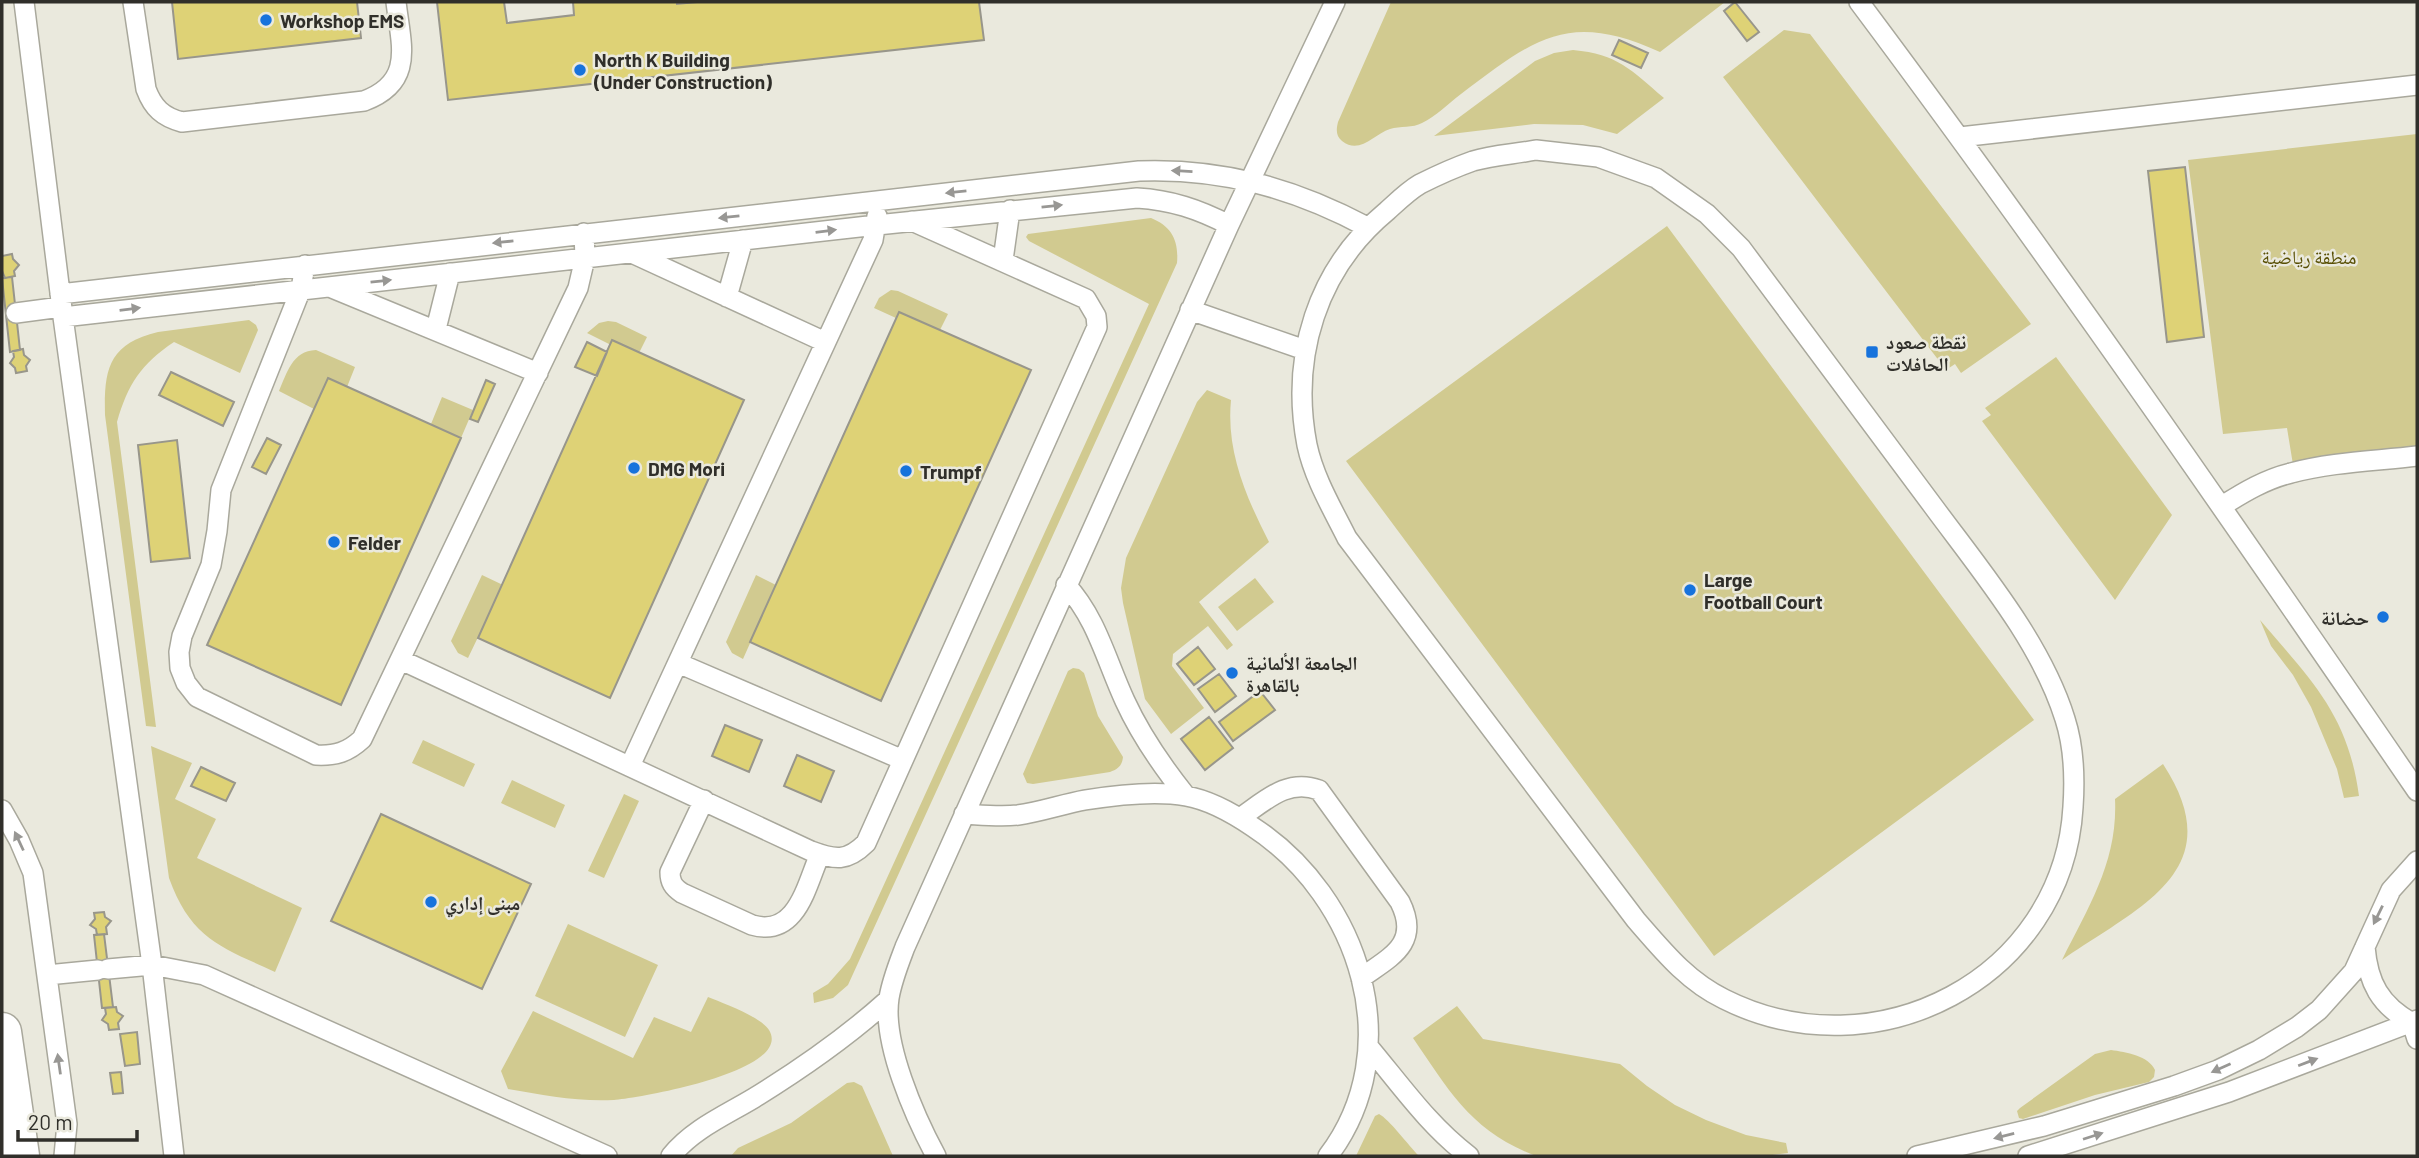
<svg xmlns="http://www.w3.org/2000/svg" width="2419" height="1158" viewBox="0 0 2419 1158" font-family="Barlow,'Noto Naskh Arabic',sans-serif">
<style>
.green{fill:#d1ca90}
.building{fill:#ded276;stroke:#98968b;stroke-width:2}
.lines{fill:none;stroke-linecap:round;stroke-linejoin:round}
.service-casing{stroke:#a9a89c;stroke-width:22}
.primary-casing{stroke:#a9a89c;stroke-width:41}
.service{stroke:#fff;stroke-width:19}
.primary{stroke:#fff;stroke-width:38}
.oneway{fill:#989794}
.poi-dot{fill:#1773dc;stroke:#eae9dd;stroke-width:2.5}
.labels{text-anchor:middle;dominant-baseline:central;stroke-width:5;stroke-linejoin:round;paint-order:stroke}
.poi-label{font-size:19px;font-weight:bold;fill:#302f2a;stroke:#eae9dd;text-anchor:start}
.park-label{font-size:19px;fill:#584f04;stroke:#eae9dd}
</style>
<rect width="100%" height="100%" fill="#eae9dd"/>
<path class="green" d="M1391,2H1725L1660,52C1568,10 1534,39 1461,94C1448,104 1436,116 1422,123C1413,128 1400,126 1390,129C1374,134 1360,155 1342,141C1336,136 1336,130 1338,122Z
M1784,30L1810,34L2031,324L1961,373L1955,364L1946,370L1723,77Z
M1573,50C1618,54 1631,70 1664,98L1617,134L1583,125L1534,124L1434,136L1535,61L1554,53Z
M2417,134V464L2305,478L2296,483L2287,428L2223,434L2188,160Z
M1151,218C1171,226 1179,240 1177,263L848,985L833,998L814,1003L813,993L828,984L850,959L1149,304L1029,241L1026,237L1028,234Z
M1667,226L2034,720L1714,956L1346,461Z
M891,290L898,291L948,314L940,330L900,312L896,318L874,308L879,298Z
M249,320L256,325L258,330L240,373L174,342C141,364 128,384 117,422L156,727L146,726L105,415C104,370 108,344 158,332Z
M608,321L616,322L647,337L639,353L611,345L587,333L599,323Z
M316,350L355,367L347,387L328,378L314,409L279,391C287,373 292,351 316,350Z
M2056,357L2172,515L2115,600L1982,421L1991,415L1985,408Z
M1207,390L1231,400C1226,451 1246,497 1269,542L1199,602L1233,645L1227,650L1208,626L1173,654L1172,666L1204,708L1171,734L1145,699L1123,603L1121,588L1126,558L1197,402Z
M442,397L473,410L461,438L431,424Z
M482,575L503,585L468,658L458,653L451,641Z
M756,575L776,585L743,659L732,653L726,642Z
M1255,578L1274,602L1237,631L1218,607Z
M2260,620C2311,680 2348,714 2359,796L2344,798L2337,769L2311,707L2293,675L2271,646Z
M1073,668L1079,669L1084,673L1098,716L1123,757C1122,766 1118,769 1110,772L1033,784L1027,783L1023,774L1068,671Z
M423,740L475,764L464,787L412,763Z
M151,746L192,763L175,799L216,819L197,858L302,908L275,972C221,947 191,939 169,878Z
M2163,764C2233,871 2138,907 2062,960C2089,906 2118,861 2115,799Z
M512,780L565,805L555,828L501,803Z
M624,794L639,801L604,878L588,871Z
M568,924L658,965L625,1037L535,996Z
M708,997C723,1003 761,1017 769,1030C794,1071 640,1098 614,1100C578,1102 544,1095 508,1089L501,1071L533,1011L633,1058L654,1017L691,1032Z
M1457,1006L1483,1039L1620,1064L1647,1086L1675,1105L1706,1120L1746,1135L1786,1143L1788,1153L1765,1156H1536C1471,1131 1450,1092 1413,1038Z
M2111,1050C2126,1052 2149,1056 2155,1070L2154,1077L2149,1082L2095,1095L2023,1119L2019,1118L2017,1111L2020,1108L2095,1054Z
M854,1082L862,1086L893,1156H731L738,1148L791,1123L847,1083Z
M1379,1114C1389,1119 1409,1146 1419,1156H1356L1375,1116Z"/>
<path class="building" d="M172,2H357L361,38L178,59Z
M437,2H504L507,23L574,15L573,2H677V4L697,2H979L984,40L448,100Z
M1735,2L1759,32L1747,41L1724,11Z
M1619,40L1648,53L1641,68L1612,55Z
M2185,167L2204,337L2167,342L2148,171Z
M12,254L13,259L19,265L14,271L15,276L5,278L2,271V256Z
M12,277L20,350L10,352L2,278Z
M899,312L1031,370L881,701L750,642Z
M612,340L744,400L610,698L478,638Z
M587,342L607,352L597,376L575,367Z
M23,349L24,355L30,360L26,366L27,371L16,373L15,368L10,363L14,357L13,351Z
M171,372L234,402L223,426L159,395Z
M328,378L461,438L341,705L207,645Z
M486,380L495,384L478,422L470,419Z
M267,438L281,445L266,474L252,467Z
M177,440L190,558L151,562L138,445Z
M1198,647L1215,669L1194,685L1177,664Z
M1219,674L1236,696L1215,712L1198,689Z
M1260,691L1275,710L1233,741L1219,722Z
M1209,717L1233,748L1205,770L1181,739Z
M725,725L762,740L749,772L712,756Z
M797,755L834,771L821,802L784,786Z
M201,767L235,783L226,801L191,786Z
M381,814L531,884L482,989L331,921Z
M104,912L105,917L111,921L106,927L107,934L97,935L96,929L90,925L95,919L94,913Z
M104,934L113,1007L102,1008L94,935Z
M116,1007L117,1012L123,1016L118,1023L119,1029L109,1030L108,1024L102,1020L106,1014L105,1008Z
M137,1032L140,1064L125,1066L120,1034Z
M121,1072L123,1093L113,1094L110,1073Z"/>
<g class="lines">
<defs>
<path id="service" d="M24,2L63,317L152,965L174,1156
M133,2L146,89C153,108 163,117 182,122L364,101C415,82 401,45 396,2
M1859,2C2052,260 2235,525 2417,791
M1960,137L2417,85
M1536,150L1598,157L1656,178L1707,214L1741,248C1805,334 1869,420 1933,506C1981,571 2041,642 2065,719C2074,747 2075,778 2073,807C2063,979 1875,1075 1724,999C1687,981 1663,951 1636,920L1347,538C1332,508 1314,478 1307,445C1290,356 1317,269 1387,211C1397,202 1408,191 1420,184C1436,176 1456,167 1473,161C1493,155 1516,154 1536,150Z
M632,253L825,342
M1003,260L1010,210
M305,265L301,289L221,490L217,531L211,565L182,636L179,652L180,668L186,683L197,697L316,755C336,756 348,752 362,739L578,288L585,258L584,233
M332,288L538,373
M60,294L1139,171C1222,168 1294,188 1367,227
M727,297L743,240
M1190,310L1305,350
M16,313L61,307
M63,317L877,225L1137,198C1171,200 1198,209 1229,225
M436,329L450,273
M2222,506C2244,492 2266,479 2291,473C2332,462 2376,461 2417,456
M1066,585C1097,619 1106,660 1125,701C1141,736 1162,766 1186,796
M401,660L811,851C835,860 847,862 866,843L1097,327L1096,316L1086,299L912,221
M678,663L903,760
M630,766L873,240L877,216
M704,800L670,872C670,882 673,887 682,893L752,925C797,938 806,886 820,854
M2,810L19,840L33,873L67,1124L64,1156
M964,814C982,815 1000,817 1018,815C1040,812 1063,804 1085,800C1116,795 1155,790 1186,796C1209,800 1234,814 1253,827C1360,897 1409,1049 1328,1156
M1240,818C1265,801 1287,778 1319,790L1400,902C1421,944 1390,957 1361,978
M2365,947C2368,983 2380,1005 2412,1023L2417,1039
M108,969L152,965L204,975L607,1156
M47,975L98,970
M1368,1046C1400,1084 1429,1126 1469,1156
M671,1156C693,1129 724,1116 754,1098C801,1069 847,1037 888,1000
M936,1156C915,1117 882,1043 889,998C892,980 899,963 905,947L1229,225L1335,2
M1917,1156L2044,1126L2174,1086L2218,1070L2259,1050L2297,1027L2319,1010L2354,971L2391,890L2417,861
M2028,1156L2229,1092L2417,1020"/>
<path id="primary" d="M2,1032L20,1156"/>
</defs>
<use href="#service" class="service-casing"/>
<use href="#primary" class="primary-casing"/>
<use href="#service" class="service"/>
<use href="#primary" class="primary"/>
</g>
<defs><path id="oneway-solid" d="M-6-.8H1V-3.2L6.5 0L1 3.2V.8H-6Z" transform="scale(1.75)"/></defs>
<g class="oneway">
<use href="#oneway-solid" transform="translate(1182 171) rotate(-177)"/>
<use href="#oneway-solid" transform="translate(956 192) rotate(174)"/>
<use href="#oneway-solid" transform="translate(1052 206) rotate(-6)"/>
<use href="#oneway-solid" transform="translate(729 217) rotate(174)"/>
<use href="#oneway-solid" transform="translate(826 231) rotate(-7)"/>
<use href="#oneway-solid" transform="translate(503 242) rotate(174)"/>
<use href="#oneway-solid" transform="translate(381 281) rotate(-6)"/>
<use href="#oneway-solid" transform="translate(130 309) rotate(-7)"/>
<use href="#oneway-solid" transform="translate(19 841) rotate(-115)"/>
<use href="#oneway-solid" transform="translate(2378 915) rotate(116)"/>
<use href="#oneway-solid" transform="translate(2308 1062) rotate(-21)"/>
<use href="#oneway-solid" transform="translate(59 1064) rotate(-98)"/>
<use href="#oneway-solid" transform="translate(2221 1068) rotate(156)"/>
<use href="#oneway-solid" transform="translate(2004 1136) rotate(166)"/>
<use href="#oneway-solid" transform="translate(2093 1136) rotate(-18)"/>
</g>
<g class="poi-dot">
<circle cx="266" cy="20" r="7"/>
<circle cx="580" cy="70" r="7"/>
<rect x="1865" y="345" width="14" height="14" rx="3.5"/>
<circle cx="634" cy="468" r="7"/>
<circle cx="906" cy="471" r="7"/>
<circle cx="334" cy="542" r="7"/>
<circle cx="1690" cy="590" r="7"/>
<circle cx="2383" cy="617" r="7"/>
<circle cx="1232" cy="673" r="7"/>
<circle cx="431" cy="902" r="7"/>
</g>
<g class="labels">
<g class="poi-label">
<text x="280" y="20">Workshop EMS</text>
<text x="594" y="59">North K Building<tspan x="594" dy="22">(Under Construction)</tspan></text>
<text x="1886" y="341">نقطة صعود<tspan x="1886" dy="22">الحافلات</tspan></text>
<text x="648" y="468">DMG Mori</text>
<text x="920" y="471">Trumpf</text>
<text x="348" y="542">Felder</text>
<text x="1704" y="579">Large<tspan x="1704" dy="22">Football Court</tspan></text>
<text x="2369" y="617" text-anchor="end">حضانة</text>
<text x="1246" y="662">الجامعة الألمانية<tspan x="1246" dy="22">بالقاهرة</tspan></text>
<text x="445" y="902">مبنى إداري</text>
</g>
<g class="park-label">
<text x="2309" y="256">منطقة رياضية</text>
</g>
</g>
<rect width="2419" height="1158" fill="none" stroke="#302f2a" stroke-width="7"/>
<path d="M18 1130v10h119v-10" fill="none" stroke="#302f2a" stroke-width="3.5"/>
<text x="28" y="1130" font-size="21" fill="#302f2a" stroke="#eae9dd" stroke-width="5" paint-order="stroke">20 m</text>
</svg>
